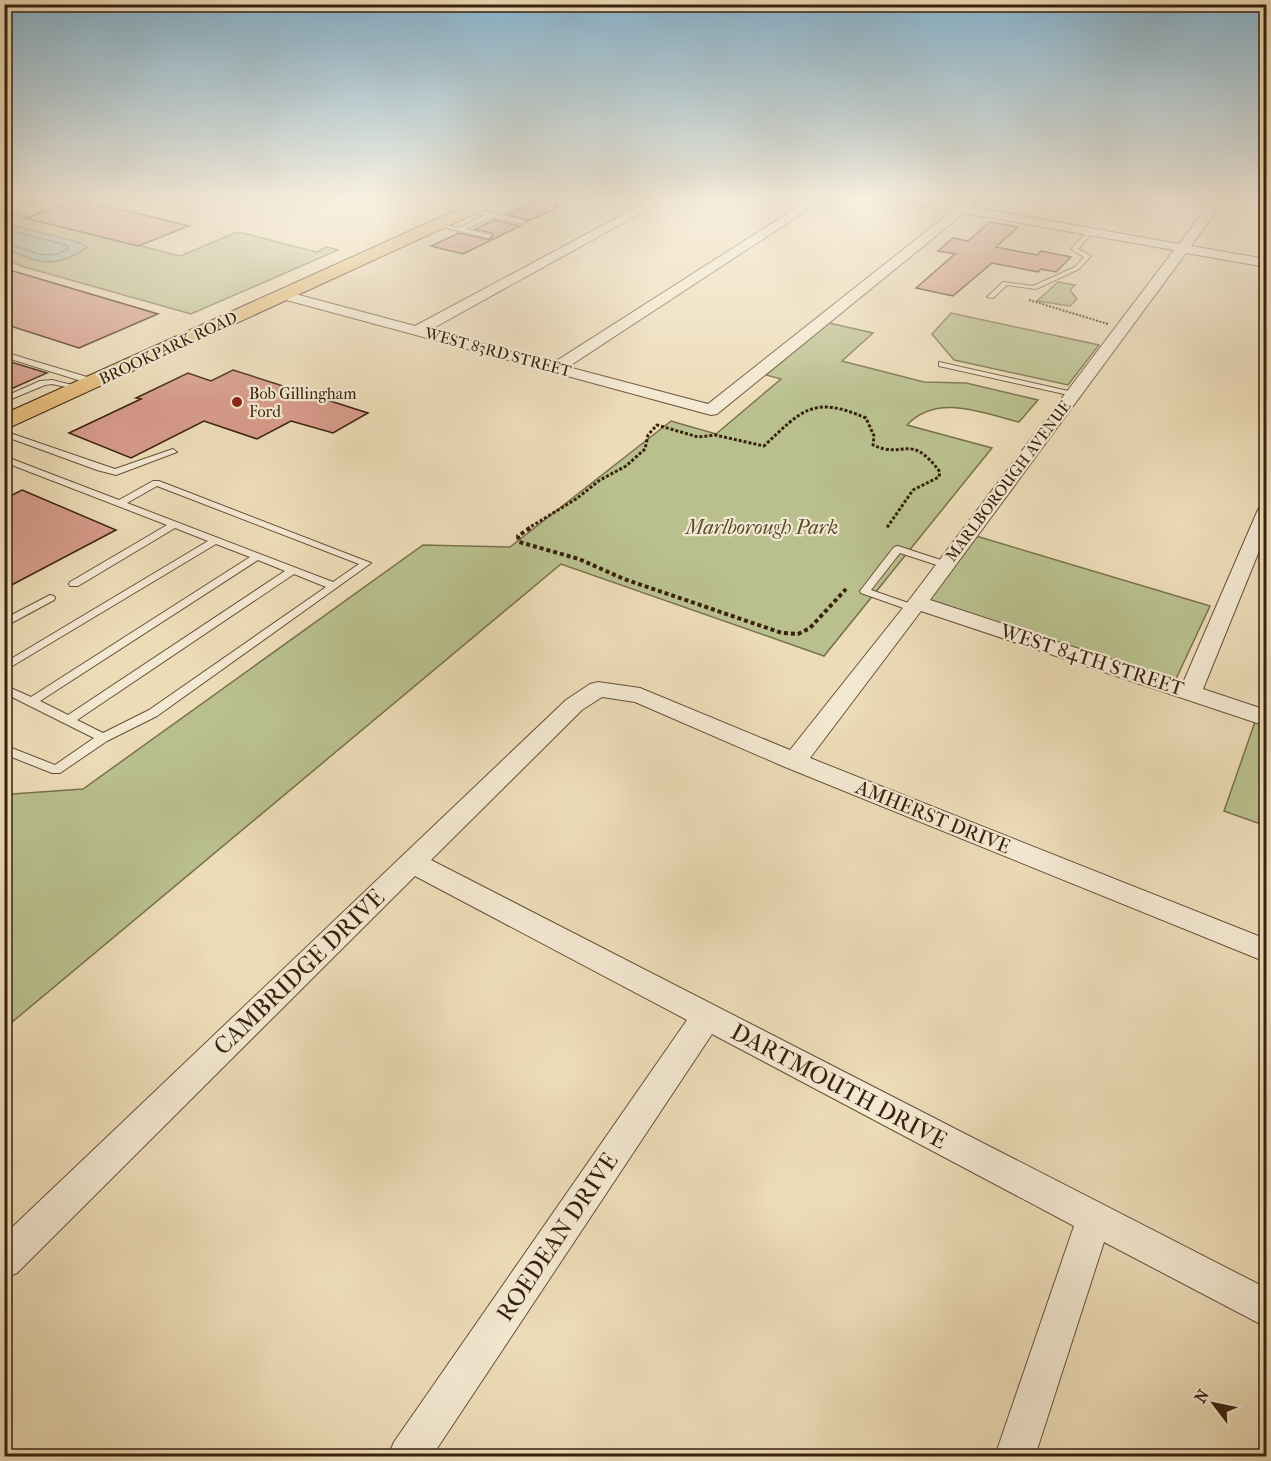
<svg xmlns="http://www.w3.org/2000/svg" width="1271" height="1461" viewBox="0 0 1271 1461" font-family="'IM FELL French Canon',serif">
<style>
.green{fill:#b9c08e;stroke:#79704e;stroke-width:1.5}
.water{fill:#99bbb3;stroke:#737d71;stroke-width:1.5}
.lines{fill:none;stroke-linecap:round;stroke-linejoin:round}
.shore{stroke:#696e60;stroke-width:1.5}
.building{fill:#d79b8b;stroke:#39210e;stroke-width:1.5}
.lane-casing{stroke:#665038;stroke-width:2}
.street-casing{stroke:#665038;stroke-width:2}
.primary-casing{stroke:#39210e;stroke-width:2}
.path-far2{stroke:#39210e;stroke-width:2;stroke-dasharray:2 1.5;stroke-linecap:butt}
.path-far1{stroke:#39210e;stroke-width:3;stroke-dasharray:3 2;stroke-linecap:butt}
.path{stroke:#39210e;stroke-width:4;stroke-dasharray:4 3;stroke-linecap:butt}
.lane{fill:#f3e8d1;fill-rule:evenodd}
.street{fill:#f3e8d1;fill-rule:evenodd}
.primary{fill:#e6be7c;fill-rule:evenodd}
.poi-dot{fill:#8f2418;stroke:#f3e8d1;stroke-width:2}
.labels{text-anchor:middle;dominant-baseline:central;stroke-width:4.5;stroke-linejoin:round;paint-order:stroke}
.far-street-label{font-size:16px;fill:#39210e;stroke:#f3e8d1}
.far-poi-label{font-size:16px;fill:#39210e;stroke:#f3e8d1;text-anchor:start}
.park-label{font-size:20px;font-style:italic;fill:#59492e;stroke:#f3e8d1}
.street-label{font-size:20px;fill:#39210e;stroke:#f3e8d1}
.near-street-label{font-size:24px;fill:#39210e;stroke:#f3e8d1}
</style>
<rect width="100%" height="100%" fill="#eddcb8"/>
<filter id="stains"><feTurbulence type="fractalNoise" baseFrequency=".00333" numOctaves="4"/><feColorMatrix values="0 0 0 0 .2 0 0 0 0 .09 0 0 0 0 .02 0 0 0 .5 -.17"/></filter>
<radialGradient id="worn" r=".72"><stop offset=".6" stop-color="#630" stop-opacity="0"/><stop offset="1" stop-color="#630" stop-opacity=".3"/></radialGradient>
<path class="green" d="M13,213L180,256L235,233H243L316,252L327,247L338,250L191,314L21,266L5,258V248C37,262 56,271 87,247L80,243L5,223V214Z
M1058,282L1075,285L1070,290L1077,299L1070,306L1037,301Z
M951,313L1099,345L1068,385L954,360L932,334Z
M829,323L873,333L842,361L924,382L966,383L1038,400L1019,422C982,413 937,393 907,425L992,448L824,656L561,564L5,1028V790L12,794L83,789L423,545L510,547L671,421L716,434L781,379L766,375Z
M976,536L1210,606L1175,681L928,600Z
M1255,722L1266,725V826L1224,811Z"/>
<path class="water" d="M5,223L80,243L88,247C53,270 39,263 5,248Z"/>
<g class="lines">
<path class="shore" d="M4,229L66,245L69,248C46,264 28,248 4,243"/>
</g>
<path class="building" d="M78,199L189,226L138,246L25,218Z
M540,199H554L558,207L528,221L507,214Z
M494,220L520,226L463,254L431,246L459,233L489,240L493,236L492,233L475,229Z
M990,222L1018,227L996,247L1037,255L1041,251L1071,257L1056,272L1041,269L1038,272L992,263L953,296L916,288L955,254L938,251L953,238L968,241Z
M13,271L158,314L79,348L4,324V274Z
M4,360L47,373L4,392Z
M233,370L368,413L333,433L291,421L257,439L204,421L131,458L69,433L141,399L136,398L188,373L211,381Z
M22,490L116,530L4,589V499Z"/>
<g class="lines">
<defs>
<path id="lane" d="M470,208L523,220L526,222L523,224L492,217L466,229L490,235L491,236L488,238L435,225L438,223L459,228L485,215L468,211Z
M1089,230L1094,231L1078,249L1091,256L1079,269L1036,289L1007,285L993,298L987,297L1003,282L1033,286L1075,267L1084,257L1071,249Z
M4,352L97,380L98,382L91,384L4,357Z
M939,362L1073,392L1077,394L1073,396L939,366Z
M52,380L84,388L80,390L52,384L45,385L4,402V397L40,381Z
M4,431L115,469L170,450L173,449L177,452L116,475L97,470L4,436Z
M4,456L119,500L153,481H159L371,563L157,716L107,741L60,773H52L4,754V745L55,765L94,738L4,693V685L31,697L250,557L216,544L4,671V663L208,541L175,528L78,586H70L69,584L70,582L167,525L4,462ZM157,486L359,564L333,582L127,503ZM258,560L285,571L68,715L40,701ZM294,574L326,587L149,710L103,733L77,720Z
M898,546L950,563L951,565L946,568L900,553L871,590L917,606L918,608L917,610H909L861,593L860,591L894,547Z
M50,595L54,596L55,598L54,600L4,627V619Z"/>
<path id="street" d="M652,199H666L430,330L553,363L810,199H824L568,367L708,404L952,211L907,203L901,199H925L959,205L967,199H980L972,207L1179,244L1213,199H1225L1191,246L1266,259V267L1186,253L930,600L1183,683L1257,512L1259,508L1266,506V534L1203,689L1266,710V726L921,611L810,758L1266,939V962L785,767L635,702L602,697L582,710L431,860L1266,1288V1327L1104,1242L1035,1456H995L1074,1226L712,1034L432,1456H388L394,1442L687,1020L415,876L17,1273L4,1278V1235L566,700L590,684L598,682L640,688L790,750L910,599L1174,250L964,213L717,414L711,415L279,298L277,295L284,291L415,326Z"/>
<path id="primary" d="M481,199H502L500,202L4,430V414Z"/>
</defs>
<use href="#lane" class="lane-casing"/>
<use href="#street" class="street-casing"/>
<use href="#primary" class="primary-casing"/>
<path class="path-far2" d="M1029,300L1108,324"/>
<path class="path-far1" d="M527,529L576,499L600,480L626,466L645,449L648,435L657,425L698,437L715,435L764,446C802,410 813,395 866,418L874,436L873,445C905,460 909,431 940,472L939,477L913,490L886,529"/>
<path class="path" d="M530,528L518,536L519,542L579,559L624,579L782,633L798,634L810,628L846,589"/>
<use href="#lane" class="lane"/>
<use href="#street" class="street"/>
<use href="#primary" class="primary"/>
</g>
<linearGradient id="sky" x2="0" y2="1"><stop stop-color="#88b7d3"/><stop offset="0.49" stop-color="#f7efdf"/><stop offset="1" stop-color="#f7efdf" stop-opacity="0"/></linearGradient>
<rect width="1271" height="403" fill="url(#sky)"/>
<circle class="poi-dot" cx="237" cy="402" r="6"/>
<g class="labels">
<g class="far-street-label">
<text transform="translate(168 348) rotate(-25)">BROOKPARK ROAD</text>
<text transform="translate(498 352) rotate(15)">WEST 83RD STREET</text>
<text transform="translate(1008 481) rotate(-53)">MARLBOROUGH AVENUE</text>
</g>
<g class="far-poi-label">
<text x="249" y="393">Bob Gillingham<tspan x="249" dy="18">Ford</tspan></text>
</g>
<g class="park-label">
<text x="762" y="527">Marlborough Park</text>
</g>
<g class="street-label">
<text transform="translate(1092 660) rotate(18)">WEST 84TH STREET</text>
<text transform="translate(933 817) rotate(22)">AMHERST DRIVE</text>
</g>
<g class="near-street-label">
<text transform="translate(299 972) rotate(-44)">CAMBRIDGE DRIVE</text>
<text transform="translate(839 1086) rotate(28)">DARTMOUTH DRIVE</text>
<text transform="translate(557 1237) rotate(-56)">ROEDEAN DRIVE</text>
</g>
</g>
<rect width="1271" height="1461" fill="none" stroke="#eddcb8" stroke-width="24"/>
<rect x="6" y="6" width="1259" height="1449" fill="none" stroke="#39210e" stroke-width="3"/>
<rect x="12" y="12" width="1247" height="1437" fill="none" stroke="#39210e" stroke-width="1.5"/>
<g transform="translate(1214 1404) rotate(302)" stroke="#f3e8d1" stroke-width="4.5" paint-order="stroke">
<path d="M0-4.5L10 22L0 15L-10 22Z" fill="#39210e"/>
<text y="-9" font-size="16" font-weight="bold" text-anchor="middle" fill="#39210e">N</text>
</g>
<rect width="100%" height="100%" filter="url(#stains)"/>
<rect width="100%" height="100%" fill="url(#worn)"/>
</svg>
